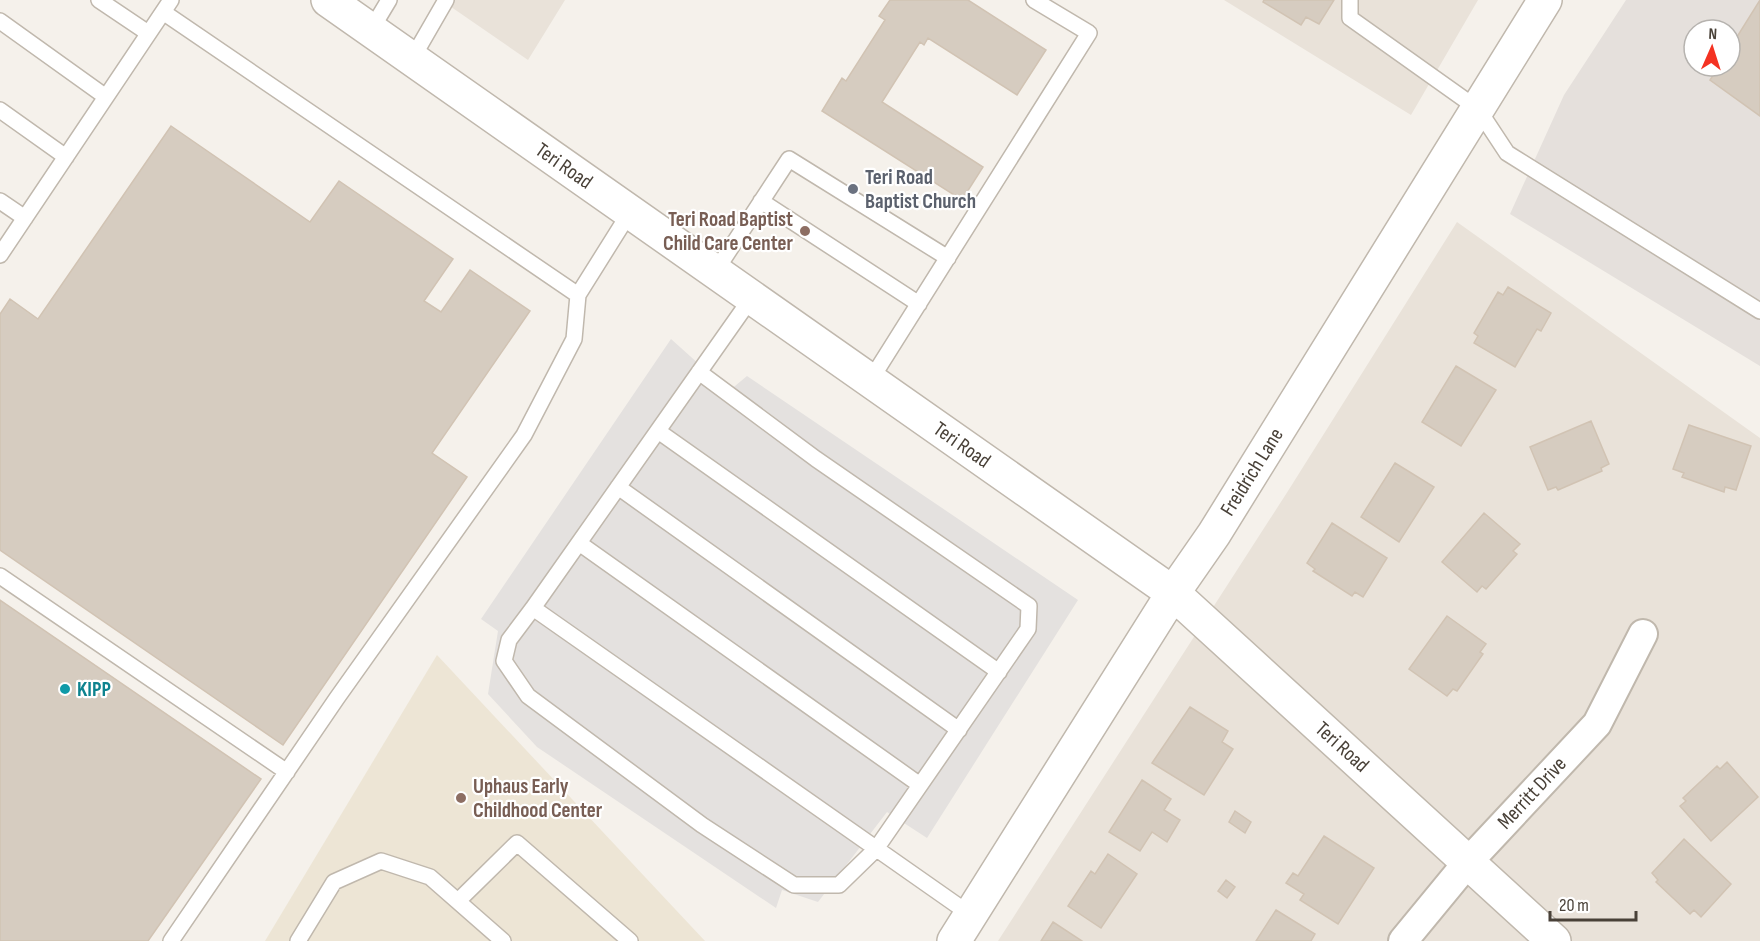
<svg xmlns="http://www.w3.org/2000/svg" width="1760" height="941" viewBox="0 0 1760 941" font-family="'Sofia Sans Condensed',sans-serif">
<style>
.residential{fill:#e9e2d9}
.industrial{fill:#e5e0dc;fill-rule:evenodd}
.education{fill:#ede5d5}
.parking{fill:#e4e1df}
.building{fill:#d6ccc0;stroke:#d1c3b3;stroke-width:1.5}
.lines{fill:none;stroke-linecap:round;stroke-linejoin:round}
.service-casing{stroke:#c0b8ad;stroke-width:18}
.minor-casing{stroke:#c0b8ad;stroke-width:32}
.tertiary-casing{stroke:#c0b8ad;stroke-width:36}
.service{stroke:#fff;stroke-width:15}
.minor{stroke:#fff;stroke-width:28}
.tertiary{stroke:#fff;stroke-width:33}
.worship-dot{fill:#6b7280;stroke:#fff;stroke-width:2}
.education-dot{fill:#8d6e63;stroke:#fff;stroke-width:2}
.culture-dot{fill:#0f9aa8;stroke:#fff;stroke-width:2}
.labels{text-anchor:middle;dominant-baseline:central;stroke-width:4.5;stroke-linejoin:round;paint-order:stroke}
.street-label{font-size:21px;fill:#494138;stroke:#fff}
.worship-label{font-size:21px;font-weight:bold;fill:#5b616d;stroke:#fff;text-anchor:start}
.education-label{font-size:21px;font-weight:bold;fill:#785e54;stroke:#fff;text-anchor:end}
.culture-label{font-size:21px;font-weight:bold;fill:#0d838f;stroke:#fff;text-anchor:start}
</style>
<rect width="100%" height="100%" fill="#f5f1eb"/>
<path class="residential" d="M441,0H565L528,60Z
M1224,0H1478L1411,115Z
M1457,222L1760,438V941H998L1288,491Z"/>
<path class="industrial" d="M1626,0H1760V366L1510,214L1564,95ZM1694,30H1730V66H1694Z"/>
<path class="education" d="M437,655L705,941H265Z"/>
<path class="parking" d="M671,339L729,391L747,376L1078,600L927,838L887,812L818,902L782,890L776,908L537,747L488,694L498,631L481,619Z"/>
<path class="building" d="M890,0H968L1046,50L1017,95L928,38L924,45L920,42L882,102L983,167L962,200L822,111L842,78L846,81L885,20L879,16Z
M1264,0H1334L1319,24L1306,17L1301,25L1263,2Z
M1760,0V116L1710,80L1719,66H1730V48Z
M171,126L310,222L339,181L453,259L424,301L441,312L470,270L530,311L432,453L467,477L283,745L0,550V314L10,299L38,319Z
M1508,287L1551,313L1541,331L1537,329L1515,367L1474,343L1478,336L1474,333L1498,292L1503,295Z
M1456,366L1496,390L1461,446L1422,422Z
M1591,421L1609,464L1601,468L1602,471L1558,490L1556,487L1548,490L1530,447Z
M1689,425L1751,446L1736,490L1725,487L1724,492L1682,477L1684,473L1673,469Z
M1395,463L1434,487L1399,542L1361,517Z
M1484,513L1520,544L1513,551L1517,554L1486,589L1482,586L1477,592L1442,562Z
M1332,523L1387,558L1363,597L1355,592L1352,596L1313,571L1315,569L1307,563Z
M0,600L261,779L148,941H0Z
M1447,616L1486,644L1480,652L1483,654L1457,691L1453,689L1447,696L1409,669Z
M1190,707L1228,731L1222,742L1233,749L1204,795L1152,763Z
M1727,762L1758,797L1711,841L1680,806L1686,801L1683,798L1717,766L1720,769Z
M1142,780L1171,799L1164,810L1180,820L1167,842L1152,832L1140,851L1109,832Z
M1235,811L1251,822L1245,833L1229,822Z
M1324,836L1374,868L1338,924L1300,900L1304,894L1286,883L1293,873L1298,876Z
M1684,839L1731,884L1701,917L1694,910L1690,914L1656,882L1658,880L1652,873Z
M1108,854L1137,874L1101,928L1068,906L1091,871L1095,874Z
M1226,880L1235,887L1227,898L1218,891Z
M1276,910L1315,934L1311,941H1256Z
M1053,922L1082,941H1041Z"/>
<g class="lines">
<defs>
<path id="service" d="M99,0L148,33
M1350,0V18L1478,109L1507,153L1760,311
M163,12L578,295L630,212
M0,21L106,97
M371,30L389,0
M412,59L446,0
M0,110L66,157
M0,201L25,218
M761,201L919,304
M0,255L171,0
M715,272L789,159L948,258
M752,297L533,608L971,915
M870,381L1089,33L1034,0
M658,431L999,672
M618,487L959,730
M579,543L920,785
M0,576L287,772
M533,608L509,640L504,661L528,696L702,825L794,885H839L876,849L1028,629L1029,606L816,459L699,372
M458,901L517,843L630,941
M171,941L337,698L524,435L574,339L578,295
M298,941L334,882L381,861L430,877L503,941"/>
<path id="minor" d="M1403,941L1468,862L1597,724L1643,634"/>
<path id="tertiary" d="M328,0L1173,593L1554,941
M954,941L1173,593L1214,534L1545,0"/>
</defs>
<use href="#service" class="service-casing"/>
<use href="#minor" class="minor-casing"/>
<use href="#tertiary" class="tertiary-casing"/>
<use href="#service" class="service"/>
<use href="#minor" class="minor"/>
<use href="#tertiary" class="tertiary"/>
</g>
<circle class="worship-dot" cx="853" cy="189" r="6"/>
<g class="education-dot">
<circle cx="805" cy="231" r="6"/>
<circle cx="461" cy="798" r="6"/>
</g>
<circle class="culture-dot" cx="65" cy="689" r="6"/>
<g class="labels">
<g class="street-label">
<text transform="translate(564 166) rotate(35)">Teri Road</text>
<text transform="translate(962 445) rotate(35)">Teri Road</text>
<text transform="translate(1252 472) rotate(-58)">Freidrich Lane</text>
<text transform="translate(1342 747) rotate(42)">Teri Road</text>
<text transform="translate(1532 793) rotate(-47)">Merritt Drive</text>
</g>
<g class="worship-label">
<text x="865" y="177">Teri Road<tspan x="865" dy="24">Baptist Church</tspan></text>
</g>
<g class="education-label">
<text x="793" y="219">Teri Road Baptist<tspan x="793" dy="24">Child Care Center</tspan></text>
<text x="473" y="786" text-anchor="start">Uphaus Early<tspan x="473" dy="24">Childhood Center</tspan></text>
</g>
<g class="culture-label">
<text x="77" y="689">KIPP</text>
</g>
</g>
<g transform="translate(1712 48) rotate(3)"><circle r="28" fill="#ffffff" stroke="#b6b3af" stroke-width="1.5"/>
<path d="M0-4.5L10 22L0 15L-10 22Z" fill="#f43222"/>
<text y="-9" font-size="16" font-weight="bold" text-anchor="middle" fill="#494138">N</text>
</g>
<path d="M1550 911v9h86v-9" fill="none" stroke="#494138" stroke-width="3"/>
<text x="1559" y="911" font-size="18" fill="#494138" stroke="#ffffff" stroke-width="4.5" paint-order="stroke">20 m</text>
</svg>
